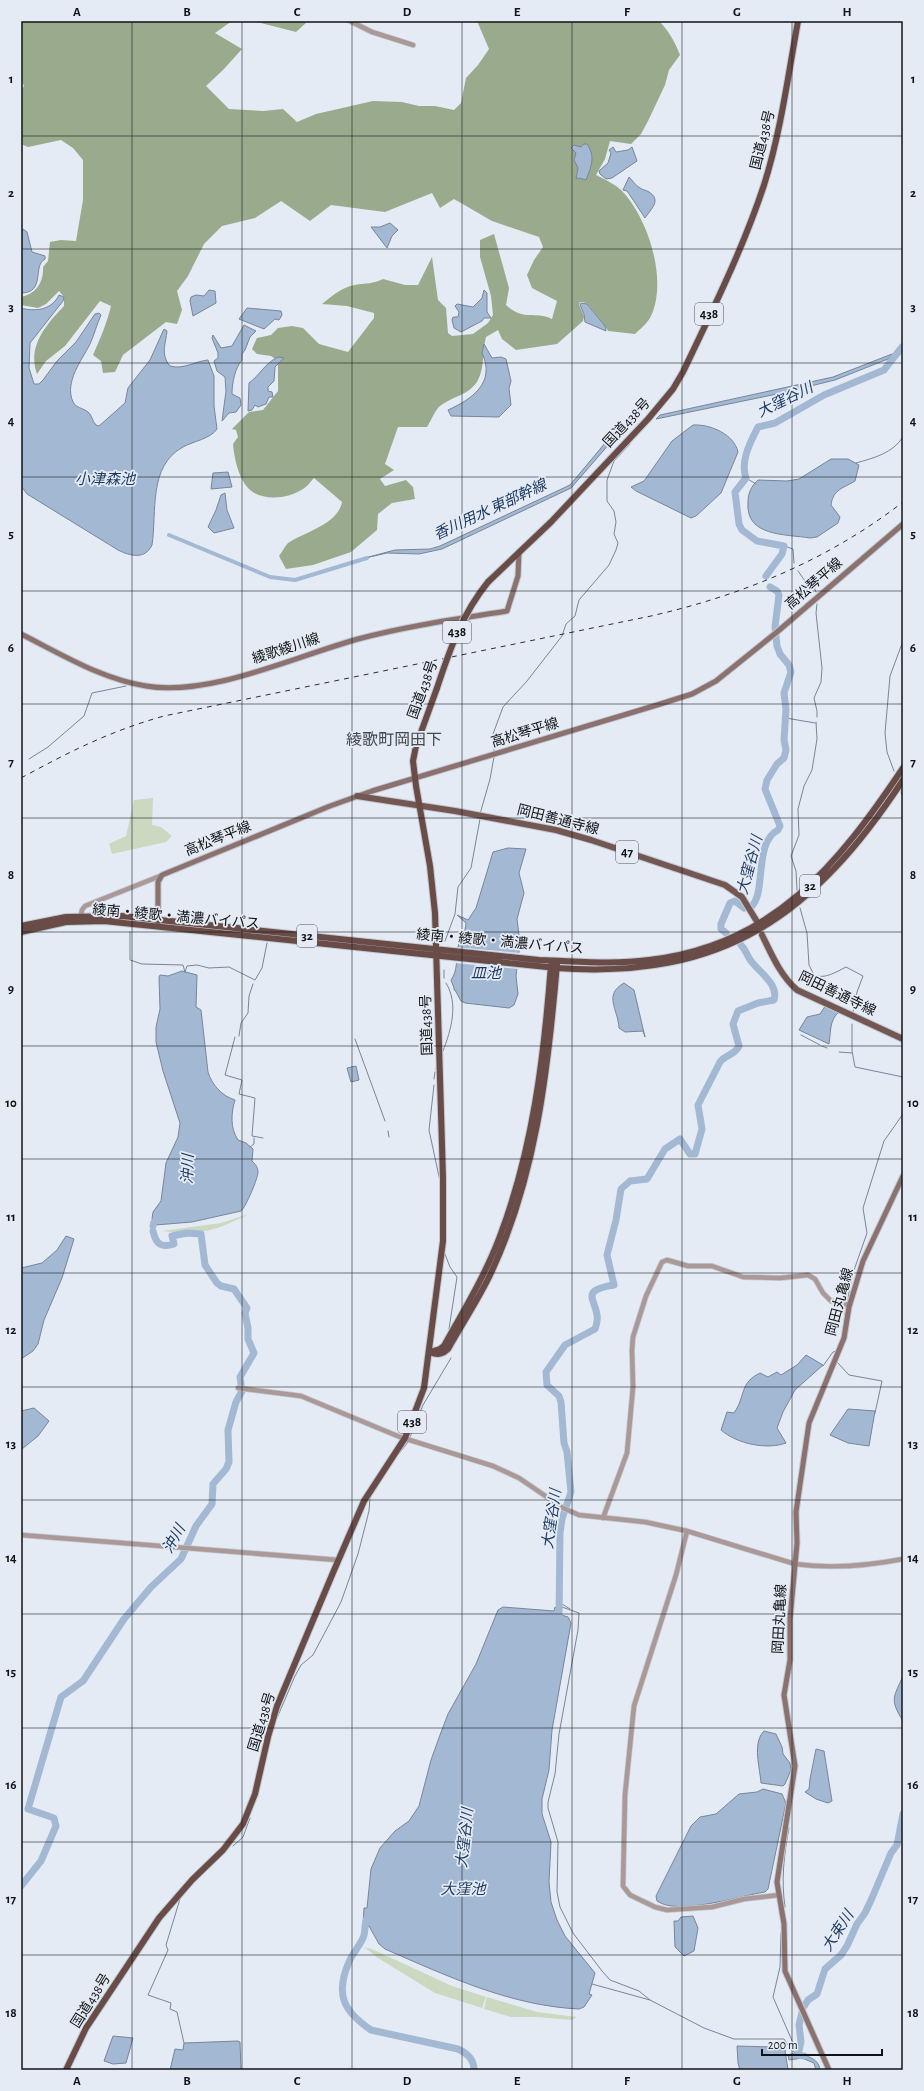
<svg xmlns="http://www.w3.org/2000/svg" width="924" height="2091" viewBox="0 0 924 2091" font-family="'Alegreya Sans','Noto Sans JP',sans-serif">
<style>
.green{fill:#cbd9c1}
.forest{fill:#9aab8d}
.water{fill:#a3b8d3;stroke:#77869a}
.pier{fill:#e4ebf4}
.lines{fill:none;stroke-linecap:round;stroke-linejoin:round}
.stream{stroke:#77869a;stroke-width:1}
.canal{stroke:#a3b8d3;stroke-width:4}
.river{stroke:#a3b8d3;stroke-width:7}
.tertiary-casing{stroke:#c2c8d0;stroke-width:6}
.secondary-casing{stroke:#c2c8d0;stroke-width:7}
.primary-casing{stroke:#c2c8d0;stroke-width:8}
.trunk-casing{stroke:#c2c8d0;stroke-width:8}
.tertiary{stroke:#aa9997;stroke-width:4.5}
.secondary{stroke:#8b726f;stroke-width:5}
.primary{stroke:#735753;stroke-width:6}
.trunk{stroke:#694b47;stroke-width:6}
.rail{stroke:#2b2e31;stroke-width:1;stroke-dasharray:5 5;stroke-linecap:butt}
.trunk-bridge-casing{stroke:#c2c8d0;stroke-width:8;stroke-linecap:butt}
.trunk-bridge{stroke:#694b47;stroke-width:6}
.grid{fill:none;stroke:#101315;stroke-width:1;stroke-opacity:0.55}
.labels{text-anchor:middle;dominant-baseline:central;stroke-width:3.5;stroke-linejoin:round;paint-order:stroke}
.shield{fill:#e4ebf4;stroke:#505458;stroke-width:1}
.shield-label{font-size:13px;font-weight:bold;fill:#101315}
.street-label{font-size:14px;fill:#101315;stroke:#e4ebf4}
.water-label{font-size:15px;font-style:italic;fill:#19365c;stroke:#e4ebf4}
.quarter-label{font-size:16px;fill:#42484f;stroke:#e4ebf4}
.neatline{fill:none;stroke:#101315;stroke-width:1.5}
.grid-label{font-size:13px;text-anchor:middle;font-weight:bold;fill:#101315}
</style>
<rect width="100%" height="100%" fill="#e4ebf4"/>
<path class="green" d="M153,798L152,825L161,827L172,836L166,842L112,854L109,844L126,836L134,800Z
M249,1214C215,1231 200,1236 162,1231L221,1223Z
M364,1947L374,1950L452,1986L486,1997L482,2008L435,1993L378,1958Z
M487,1997L537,2012L577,2017L572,2020L537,2017H511L484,2009Z"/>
<path class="forest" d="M21,21H232L215,33L242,49L224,69L206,86L229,109L263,111L283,109L297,122L316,114L373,101L402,102L419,106H435L454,110L461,103L466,78L478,65L489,49L477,21H659C669,31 675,42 680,55L669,70L665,85L648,121L641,134L631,144L610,141L605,159L596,175C604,179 615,184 622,191C648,218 668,280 651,316C648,323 640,329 635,334L608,331C607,328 589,305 586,303C584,302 582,302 580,302L579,305L584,316L583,321L557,344L516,350L502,339L498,330L486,337C482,352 485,366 478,380C470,395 453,396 440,406C435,410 431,421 427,427H398L385,464L394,470L380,479L385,486L406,480L413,487L415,499L392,503L378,514L377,530L351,552L313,565L286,569L279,556C282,552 285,546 288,543C305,532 338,524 342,502L314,478C311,481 307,487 303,489C288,499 261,502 248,488C238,477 234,457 233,444L238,437L236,430L232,429L249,412L263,410L278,391V361L271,356L257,354L252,349L257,338L271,335L278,328L292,326L303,328L319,344L348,352L374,318V313L347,306L322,304C332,296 342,287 355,285C365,283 374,284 383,279L405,285H418L432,257L438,300L446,308L448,333L452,336L473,334L488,323L493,315L491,296L480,257V240L494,234L509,288L506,305C525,322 533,310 552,319L557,301L532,288L527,275L534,260L543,247L539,237L492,221L454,199L440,208L432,193L385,212L331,205L310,221L281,201L255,218L222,226L204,244L188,276L177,291L182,310L177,324L166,322L123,355L115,372L103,373L101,361L93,355C100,339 107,323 111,306L100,301L65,346L46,361L37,374C27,346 46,325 64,306V297L59,291L46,304L38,308L21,305V297C36,294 44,282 43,267L48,261L50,242L61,240L76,241L83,200V160L73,148L61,140L28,147L21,144V91L24,86L21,79Z
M253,21H305L306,23L296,32Z"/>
<path class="water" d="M584,144H587C596,157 591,167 586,180L579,178L576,179L578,168L574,160L576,153L571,148L574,145L581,147Z
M613,147L616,152L628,150L632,147L637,161L612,178L606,179L600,174L599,171L608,163L611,153L609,150Z
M629,177C633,181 635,185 640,188C643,190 646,190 649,192C662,200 651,209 645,218C639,209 632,198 627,191L623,190Z
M390,223L398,230L392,236L387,248L371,227H380Z
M23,229L27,232L32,252L45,256V259C32,266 46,293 21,293V235Z
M209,290L215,291L216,303L193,316L190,301L191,297L196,295L204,296Z
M484,290L487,293V312L491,318H484L482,321L461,332L454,328L452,320L453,317H458L459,312L455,306L457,304L473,307L482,298Z
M59,295L64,297L63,301L30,343L29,368L34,384H39L43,380L57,361L76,342L95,314L99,313L101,315C97,324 94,335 90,344C82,360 64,382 73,402C76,408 83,408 88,412C92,415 92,421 96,425L99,426L125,403L128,388L150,360L164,329L167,331C166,343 160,354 170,366C183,370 196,361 208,360L214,376V406L217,429C210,439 194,441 183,447C148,466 157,512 152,545C145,560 130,556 118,550L27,494L21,486V308C35,312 52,310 59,295Z
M581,303L587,304L605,326L606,331L585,322L584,314L580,305Z
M247,308L281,311L282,315L279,320L275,319L264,329L239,319Z
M244,325L256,331L250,337L245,350L242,354V360C235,368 232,383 232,394L240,398L241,405L236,412L229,413L222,421L226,391L225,377L217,371L214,361L218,358V353L212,338L213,335L221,348L232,346Z
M484,344L492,358L501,357L506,359L511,381L509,388L511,405L499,417L451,416L448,410C472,399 496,383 482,353Z
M892,354L888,359L835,380L782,393L656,419L660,415L833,377Z
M278,357L284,358L275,367L274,381L268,387V391L272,392L273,397H269L266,404L258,407L255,405L252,410L248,411L249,383C260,375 265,363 278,357Z
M693,425C710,424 734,434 738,452L721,493L696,516L691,518L636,491L631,487L644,481L672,441Z
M616,433L617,435L571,488L442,549L419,554L387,553L361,559L395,550L430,549L440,546L570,485L611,436Z
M831,459H848L859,465L855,481C844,488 833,489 831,505L840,517L838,523L817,537L810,538C786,534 745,537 748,502C748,494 751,486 758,480L787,481L799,479Z
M228,472L232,487L211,489L213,473Z
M225,493L227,510L234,528L214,533L208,527L216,510L221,495Z
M508,848L526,849L519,873L524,893L517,919L520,943L516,976L518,994L514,1005L509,1008L465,1003L461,1001L455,990H454V988L451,980C458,971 456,957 458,947C460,938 466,932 466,923L457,915L468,920L476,908L493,852Z
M182,971L197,975L196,1007L201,1010L208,1072C212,1085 222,1096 235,1100C231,1113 230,1128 238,1140L246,1143L253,1149L252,1161C255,1164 258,1167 258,1172C258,1178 246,1207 241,1211L192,1222L155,1225V1220L152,1219L153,1212L161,1201L166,1163L178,1137L180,1123L163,1071L156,1042V1027L160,1009L159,977L160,975L168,976Z
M624,983L634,990L645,1037L643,1031L625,1032L619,1028C618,1009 603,995 624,983Z
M826,1005L839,1012C829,1020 831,1033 829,1044L799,1030L807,1017L820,1014Z
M356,1066L359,1080L351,1082L347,1068Z
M66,1236L74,1239L62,1278L44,1320L38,1344L33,1351L21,1359V1268L42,1263L57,1250Z
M806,1355L823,1365L795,1390L783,1412L777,1428L786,1443C767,1450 737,1444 721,1430L727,1412L734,1413C746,1396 739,1383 760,1373L768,1377L777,1372L781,1375L797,1365Z
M34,1408L49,1421L38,1436L22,1449L21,1411Z
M848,1409L875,1411L869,1446L848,1443L830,1435Z
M503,1607L554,1611L555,1607L561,1609V1615L568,1617L571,1623L552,1730L549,1770L542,1799V1814L551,1842L549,1882L551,1902L557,1920L565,1936L595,1973L589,1994L592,1995L584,2007L579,2009C511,2006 447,1976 385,1949L379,1944L369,1926H363L364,1908H367L371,1869L380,1848L395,1831L409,1821L419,1806L431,1760L440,1735L448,1714L476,1664L498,1610Z
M903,1676V1721C889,1699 894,1697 903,1676Z
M764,1731L776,1734L782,1747L783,1754L790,1763L791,1770L785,1784L783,1786L761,1783C760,1768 752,1743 764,1731Z
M816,1749L824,1751L832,1801L828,1803L816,1799L805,1792L809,1789L810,1779Z
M763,1789L782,1794L786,1803L768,1889L765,1892C739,1896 678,1916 657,1901L656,1896L691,1826L700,1817L716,1814L739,1794L757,1792Z
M693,1916L698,1928L694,1951L684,1956L675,1947L674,1921H678L681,1917Z
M113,2036L133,2038L126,2063L113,2064L104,2061Z
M238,2041L240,2042L241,2070H170L175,2049L183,2050L184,2043Z
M737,2046L772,2047L785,2050L788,2070H740L738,2063Z
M798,2052C807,2057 819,2058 820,2070H816L814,2063L802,2058L789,2060L788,2055Z"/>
<path class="pier" d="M456,947L520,953L519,969L455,963Z"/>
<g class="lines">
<path class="stream" d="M856,463C874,458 893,453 903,437
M746,478L756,484
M784,546L793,549L794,563
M798,571L805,581L814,587L816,592
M817,717V711L814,698L821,682L822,668L816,613L817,604
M786,718L815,723
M494,752L493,734L503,707L527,681L562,636L566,624L575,616L579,600L609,565L616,550L618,543L614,534L616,522L614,511L607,501V480L614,461L630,444
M29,759L48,747L84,716L92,693L126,686
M21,761H22
M894,771L887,752L885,733L890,676L903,641
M901,792L903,797
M480,814L490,779L494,757
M797,890L796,871L791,856L799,835L798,809L804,786L812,770L817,739L816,722
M800,908L807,933L809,965L814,975C824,980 838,971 846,967L863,976L857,992L853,1012
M130,932V960L142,964L183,965L185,972
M445,941L455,914L458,887L471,868L480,819
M444,970V978
M185,972L187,966L197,965L209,968L229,967L255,980L262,968L267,943
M852,1024V1051L855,1067L903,1077
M801,1035L820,1045
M239,1036L241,1023L248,1013L249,996L253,984
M235,1037L225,1075L242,1080L239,1094L255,1098L252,1136L263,1138
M355,1039L385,1121
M822,1046L827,1048
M443,1051C451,1030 459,1004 446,983
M839,1052L852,1053
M436,1069L437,1065
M434,1079L435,1072
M434,1085L429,1130L440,1181
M388,1131L389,1137
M250,1147L254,1144V1138
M440,1202V1219
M445,1254L450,1267L457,1277L449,1329
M847,1302L853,1273L867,1233L863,1208L884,1141L903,1114
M843,1330L846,1305
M841,1351L837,1362L849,1375L882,1381L875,1413
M823,1366L833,1352L836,1351
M410,1437L423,1405L451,1358
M398,1455L408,1442
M388,1470L391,1464
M559,1606L579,1613L578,1630L559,1734L555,1774L548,1802V1808L558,1842L557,1892L560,1907L573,1933L602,1971L610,1980L639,1991L650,2000
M559,1606L562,1604L570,1609
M277,1718L295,1676L301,1665L313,1655L341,1602L358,1554L369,1511L370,1498L386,1472
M26,1811L28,1809
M233,1846L243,1837L250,1818
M180,1899L166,1945L168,1950L148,1995L171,2003L170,2009L177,2012L184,2043
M785,1907C781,1879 784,1855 789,1828
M781,1933L780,1967L773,1997L797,2052
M592,1984L650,2000L704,2028L734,2039H784L791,2050L796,2053"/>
<path class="canal" d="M169,535L270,577L295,580L367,558"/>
<path class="river" d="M766,576L782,554L784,546L757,541L742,530L739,524L735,492L746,478C740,461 750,443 758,427L775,423L824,395L884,370L902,347
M751,907C767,893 753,843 778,830L780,826L765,789L767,780L777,764L784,758L786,750L784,740L786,709L784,693L791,672L789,665L780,654L777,646L775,627L779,595L777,591L770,587
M726,933L721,929V924L730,903L735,901L744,908
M153,1226L154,1222L163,1216
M559,1617L560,1533L562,1519L571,1492L567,1452L564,1443L561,1402L559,1396L547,1385L546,1372L565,1345L595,1329C606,1303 571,1292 614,1285L607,1255L616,1220L621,1189L630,1181L647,1179L665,1149L680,1139L690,1154H695L702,1129L698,1105L720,1062C725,1055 735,1055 739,1046L733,1024L738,1011L758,1003L774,1000C779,984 759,972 751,961C747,956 746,950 741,945
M21,1886L41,1861L56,1826L54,1818L28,1809L61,1697L83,1681L124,1619L151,1587L181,1559L196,1526L212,1504L213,1484L226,1469L229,1462L228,1430L236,1402L242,1391L240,1377L254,1353L248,1339V1328L245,1313L247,1308L234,1289L221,1286L217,1283L205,1265L201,1234L187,1233L172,1236L174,1244C162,1248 156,1245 153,1231
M367,1918C364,1923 366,1932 363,1938C359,1947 352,1954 349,1962C335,1994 343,2011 371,2030L458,2049C467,2053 474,2060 474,2070
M804,2056L798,2055L801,2042L799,2025L803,2008L808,2000L817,1994L825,1969L841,1955L847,1946L857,1924L865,1913L872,1898L891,1853L897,1845L903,1814"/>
<defs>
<path id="tertiary" d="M350,21L372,32L413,45
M81,916L82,910L85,906L160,876
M238,1388L301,1396L400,1437L493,1466L519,1478L563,1508L579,1515L645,1522L687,1531L795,1564C832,1569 867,1566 903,1559
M603,1518L627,1453L633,1387L632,1350L633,1337L646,1296L662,1262L667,1260L688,1266H712L743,1277L780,1278L808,1275L815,1279L823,1293L831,1301L850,1305
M687,1531L676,1575L634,1706L625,1795L623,1886L630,1895L655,1907L667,1910L712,1907L744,1899L779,1895
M21,1535L338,1560"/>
<path id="secondary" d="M21,634C61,654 101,679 146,686C210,697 296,656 358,639C407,626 457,619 507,611L518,576L519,552
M158,923V882L162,875L330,806L372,791L657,705L692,694L716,681L777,632L903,524
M829,2070L785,1971L784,1924L777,1882L795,1766L784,1695L790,1660V1619L797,1543L796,1512L809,1423L844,1338L849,1307L863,1261L903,1176"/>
<path id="primary" d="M357,796L455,811L556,830L591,840L725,885L742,897L756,920
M762,935C772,955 780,975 797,990L903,1039"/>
<path id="trunk" d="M488,582L551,522L648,419L673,389L683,372C712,311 743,249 764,185C781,131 788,76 798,21
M21,926L66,917L122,916L539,960C576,961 612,965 649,960C773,946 838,865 903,768
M21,932L66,922L104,921L557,968C724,980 814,915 903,780
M430,1352C437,1355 442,1355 448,1349C462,1324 478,1300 490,1275C536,1178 548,1070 557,964
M430,1352L440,1349L444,1346C464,1310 486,1274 500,1236C533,1149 544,1057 551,965
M66,2070L86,2028L159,1918L192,1880L223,1850L243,1824L255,1794L268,1737L277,1706L332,1575L364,1501L405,1438L424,1388L443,1241V1178L435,913L430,866L416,786L413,761L416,746L437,688"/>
</defs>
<use href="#tertiary" class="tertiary-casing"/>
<use href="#secondary" class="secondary-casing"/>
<use href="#primary" class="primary-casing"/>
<use href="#trunk" class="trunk-casing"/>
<use href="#tertiary" class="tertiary"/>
<use href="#secondary" class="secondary"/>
<use href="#primary" class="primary"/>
<use href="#trunk" class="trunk"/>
<path class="rail" d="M21,778C69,752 110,731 164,716L651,616C743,595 828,560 903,502"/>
<defs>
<path id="trunk-bridge" d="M437,688C450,649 462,614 488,582"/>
</defs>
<use href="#trunk-bridge" class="trunk-bridge-casing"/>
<use href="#trunk-bridge" class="trunk-bridge"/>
</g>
<path class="grid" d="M132,21V2070M242,21V2070M352,21V2070M462,21V2070M572,21V2070M682,21V2070M792,21V2070M21,136H903M21,249H903M21,363H903M21,477H903M21,591H903M21,704H903M21,818H903M21,932H903M21,1046H903M21,1159H903M21,1273H903M21,1387H903M21,1500H903M21,1614H903M21,1728H903M21,1842H903M21,1955H903"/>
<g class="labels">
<g class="shield">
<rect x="695" y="303" width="28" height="22" rx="3"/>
<rect x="443" y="621" width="28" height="22" rx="3"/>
<rect x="616" y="841" width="22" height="22" rx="3"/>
<rect x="800" y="875" width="20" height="22" rx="3"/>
<rect x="297" y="925" width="20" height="22" rx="3"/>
<rect x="398" y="1411" width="28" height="22" rx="3"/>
</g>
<g class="shield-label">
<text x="709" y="314">438</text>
<text x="457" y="632">438</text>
<text x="627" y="852">47</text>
<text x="810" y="886">32</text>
<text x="307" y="936">32</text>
<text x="412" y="1422">438</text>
</g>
<g class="street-label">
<text transform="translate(763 140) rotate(-76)">国道438号</text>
<text transform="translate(627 423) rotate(-47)">国道438号</text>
<text transform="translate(814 584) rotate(-41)">高松琴平線</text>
<text transform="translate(286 649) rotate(-18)">綾歌綾川線</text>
<text transform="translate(423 690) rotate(-70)">国道438号</text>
<text transform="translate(525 733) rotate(-17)">高松琴平線</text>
<text transform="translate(558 820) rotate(14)">岡田善通寺線</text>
<text transform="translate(218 839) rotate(-22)">高松琴平線</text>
<text transform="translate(176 917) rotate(5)">綾南・綾歌・満濃バイパス</text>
<text transform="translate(500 942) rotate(5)">綾南・綾歌・満濃バイパス</text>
<text transform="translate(837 994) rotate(26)">岡田善通寺線</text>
<text transform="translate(427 1025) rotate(-92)">国道438号</text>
<text transform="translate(840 1302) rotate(-75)">岡田丸亀線</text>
<text transform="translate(780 1619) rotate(-87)">岡田丸亀線</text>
<text transform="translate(262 1722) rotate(-73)">国道438号</text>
<text transform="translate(91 2001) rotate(-58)">国道438号</text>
</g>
<g class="water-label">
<text transform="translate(785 400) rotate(-26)">大窪谷川</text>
<text x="105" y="479">小津森池</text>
<text transform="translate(490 510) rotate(-25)">香川用水 東部幹線</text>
<text transform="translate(750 865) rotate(-75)">大窪谷川</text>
<text x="486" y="973">皿池</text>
<text transform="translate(188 1169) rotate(-88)">沖川</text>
<text transform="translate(552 1519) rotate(-82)">大窪谷川</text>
<text transform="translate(174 1539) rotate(-61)">沖川</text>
<text transform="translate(465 1838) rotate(-84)">大窪谷川</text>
<text x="463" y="1889">大窪池</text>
<text transform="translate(838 1931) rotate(-57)">大束川</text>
</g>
<g class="quarter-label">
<text x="394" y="740">綾歌町岡田下</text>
</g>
</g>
<rect width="924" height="2091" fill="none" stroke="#e4ebf4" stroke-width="44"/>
<path d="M762 2049v6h120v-6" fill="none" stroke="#101315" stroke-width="2"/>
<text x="768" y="2049" font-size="12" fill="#101315" stroke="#e4ebf4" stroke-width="3" paint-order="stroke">200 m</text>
<rect x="22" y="22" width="880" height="2047" class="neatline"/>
<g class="grid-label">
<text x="77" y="16">A</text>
<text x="187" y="16">B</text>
<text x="297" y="16">C</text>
<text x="407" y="16">D</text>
<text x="517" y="16">E</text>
<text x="627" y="16">F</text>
<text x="737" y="16">G</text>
<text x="847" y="16">H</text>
<text x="11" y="83">1</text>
<text x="913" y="83">1</text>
<text x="11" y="197">2</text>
<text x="913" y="197">2</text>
<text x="11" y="311">3</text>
<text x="913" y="311">3</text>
<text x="11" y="425">4</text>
<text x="913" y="425">4</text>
<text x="11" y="538">5</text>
<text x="913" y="538">5</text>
<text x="11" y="652">6</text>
<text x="913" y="652">6</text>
<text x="11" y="766">7</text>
<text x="913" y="766">7</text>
<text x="11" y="879">8</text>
<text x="913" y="879">8</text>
<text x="11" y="993">9</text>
<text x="913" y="993">9</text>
<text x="11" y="1107">10</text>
<text x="913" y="1107">10</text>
<text x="11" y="1221">11</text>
<text x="913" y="1221">11</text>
<text x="11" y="1334">12</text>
<text x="913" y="1334">12</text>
<text x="11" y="1448">13</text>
<text x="913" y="1448">13</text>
<text x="11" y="1562">14</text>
<text x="913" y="1562">14</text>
<text x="11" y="1676">15</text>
<text x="913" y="1676">15</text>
<text x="11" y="1789">16</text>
<text x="913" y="1789">16</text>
<text x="11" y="1903">17</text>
<text x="913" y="1903">17</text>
<text x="11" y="2017">18</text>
<text x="913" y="2017">18</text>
<text x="77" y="2085">A</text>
<text x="187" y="2085">B</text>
<text x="297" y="2085">C</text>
<text x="407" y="2085">D</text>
<text x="517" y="2085">E</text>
<text x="627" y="2085">F</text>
<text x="737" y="2085">G</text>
<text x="847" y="2085">H</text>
</g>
</svg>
